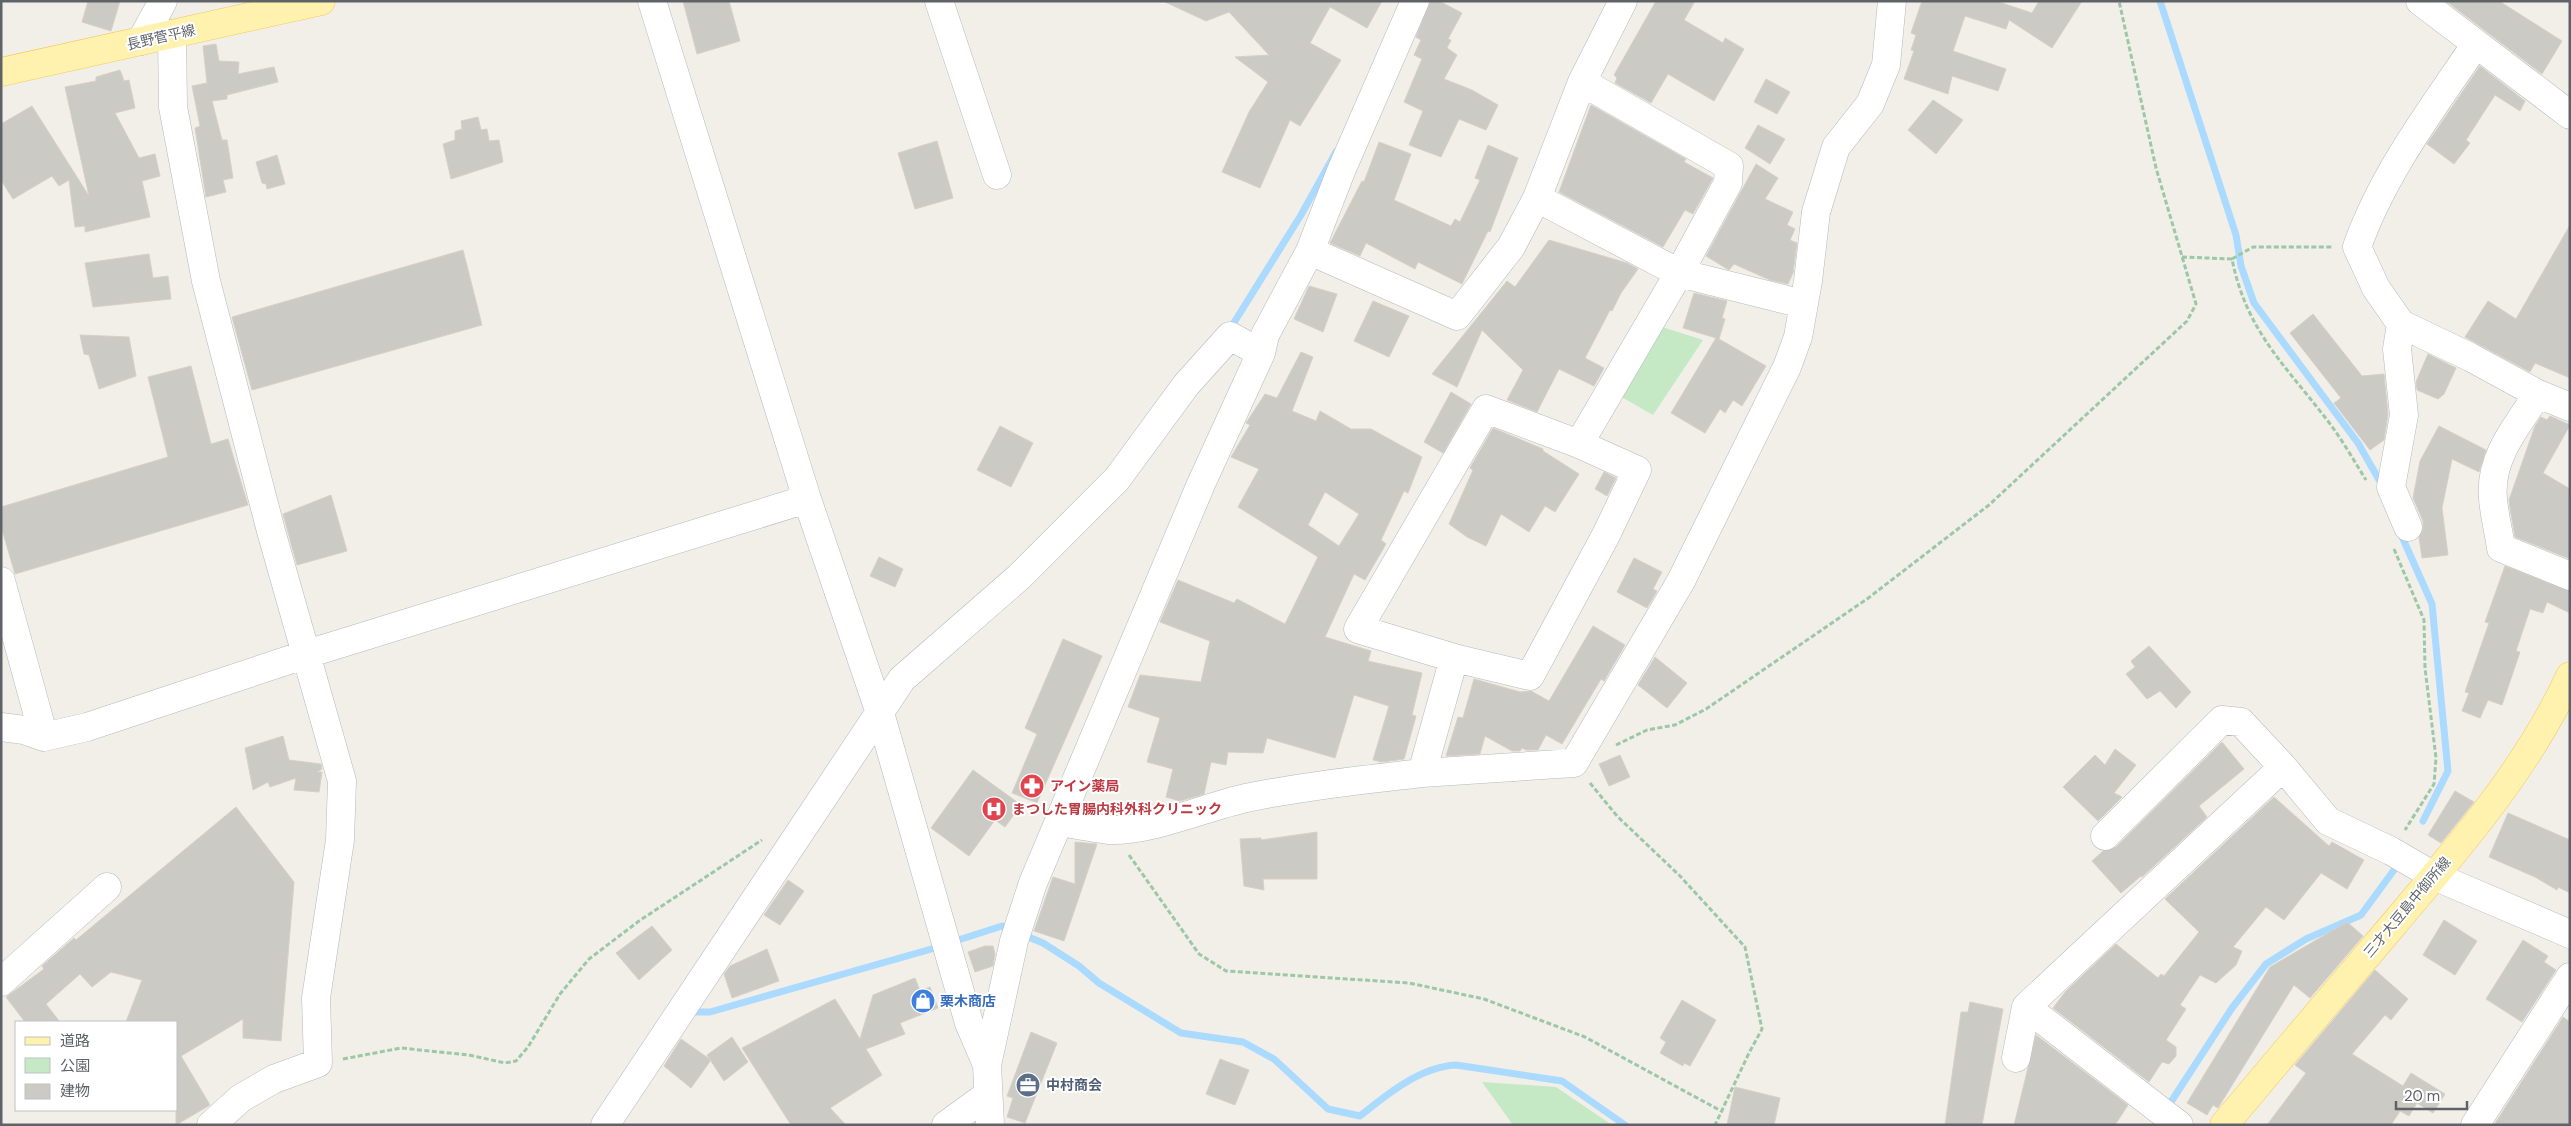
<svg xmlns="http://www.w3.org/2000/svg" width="2571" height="1126" viewBox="0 0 2571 1126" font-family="'DM Sans','Noto Sans JP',sans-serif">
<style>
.green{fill:#c5e8c5}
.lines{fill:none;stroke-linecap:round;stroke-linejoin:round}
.stream{stroke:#aadaff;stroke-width:7}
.building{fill:#cccac5;stroke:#d6d1c6;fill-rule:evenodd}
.minor-casing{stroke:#b5b8bc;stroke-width:29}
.major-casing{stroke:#f2c960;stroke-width:29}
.path{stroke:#9cc7a9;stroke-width:3;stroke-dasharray:5 2.5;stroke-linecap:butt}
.minor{stroke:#fff;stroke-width:28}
.major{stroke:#fff2af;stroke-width:28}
.labels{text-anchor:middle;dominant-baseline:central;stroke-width:4;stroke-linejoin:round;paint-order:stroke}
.street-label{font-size:14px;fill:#5f6368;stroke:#fff}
.health-label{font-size:14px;font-weight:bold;fill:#be3a42;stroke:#fff;text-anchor:start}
.shop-label{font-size:14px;font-weight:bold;fill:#366cbe;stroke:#fff;text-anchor:start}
.service-label{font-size:14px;font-weight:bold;fill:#4e5e75;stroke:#fff;text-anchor:start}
</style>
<rect width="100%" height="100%" fill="#f1efe8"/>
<path class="green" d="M1659,326L1703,340L1653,415L1618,395Z
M1482,1082L1556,1087L1612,1125H1513Z"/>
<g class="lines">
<path class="stream" d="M2160,1L2236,235L2241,266L2254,303L2358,443L2382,485
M1230,329L1301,215L1336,152
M2399,530L2432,604L2448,771L2423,821
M1021,934L1043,943L1079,966L1099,983L1181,1033L1243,1042L1274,1059L1328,1109L1360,1116C1387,1094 1420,1067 1456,1065L1562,1081L1625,1125
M952,942L1002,926L1011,930
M694,1012H710L942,946
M2167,1108L2232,1008L2266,964L2306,939L2361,915L2394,870"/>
</g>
<path class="building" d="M88,1H120L111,31L82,22Z
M683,1H729L740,41L697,54Z
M1163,1H1382L1367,28L1330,7L1310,43L1341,60L1300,126L1290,120L1260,188L1222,172L1249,112L1268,82L1235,57L1269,55L1229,12L1206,21Z
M1430,1H1439L1462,13L1448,39L1451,40L1447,48L1457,55L1444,79L1472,90L1498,105L1486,130L1459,119L1441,157L1409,145L1423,111L1404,102L1422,59L1414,55L1421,40L1416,37Z
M1656,1H1695L1684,20L1723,43L1725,38L1744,49L1714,101L1668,74L1651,103L1615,83L1617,78L1614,75Z
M1922,1H1996L2032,13L2039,1H2082L2052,48L2009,20L2006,29L1965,16L1953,51L2006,69L1998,91L1952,76L1948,94L1904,79L1914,51L1911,50L1916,35L1911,33Z
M2446,1H2499L2562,41L2542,74Z
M216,44L219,61L239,62L238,74L274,67L278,82L227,95V99L212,101L222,140H227L233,178L223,180L226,192L206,197L195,128L200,126L192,86L207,83L203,46Z
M2480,66L2525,101L2520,111L2495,95L2466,140L2470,143L2454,164L2427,144Z
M120,70L124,81L129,80L135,108L115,113L139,158L155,154L160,176L142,181L150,217L85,232V226L75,227L69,180L59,186L52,176L13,199L1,180V124L32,106L89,196L65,87L96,81V77Z
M1766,79L1790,92L1777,114L1754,102Z
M1933,100L1963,120L1936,154L1908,130Z
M1591,105L1686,159L1684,162L1713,178L1693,214L1685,210L1663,247L1559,192Z
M478,117L481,130L487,129L489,141L499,140L503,162L451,179L443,144L455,140V131L462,129L461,121Z
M1758,125L1785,139L1770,164L1745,148Z
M937,141L953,198L915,209L898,153Z
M1379,142L1411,154L1394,200L1451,226L1455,219L1460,222L1480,180L1475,178L1488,145L1518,158L1490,232L1488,231L1462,284L1418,262L1415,269L1366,243L1360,256L1330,243L1362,181L1364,182Z
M277,155L285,184L267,189L266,184L262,183L256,162Z
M1756,164L1778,178L1765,199L1793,212L1787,225L1795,229L1790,240L1797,243L1793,273L1788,284L1770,280L1734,264L1729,270L1706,256Z
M2570,225V378L2535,363L2530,372L2465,337L2488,301L2516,319Z
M1549,240L1627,263L1638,269L1621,293L1612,311L1610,310L1585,358L1604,368L1594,386L1559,369L1537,412L1507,400L1523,370L1482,330L1457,387L1432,374L1507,281L1515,287Z
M463,250L482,325L252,390L232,317Z
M149,254L153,278L168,276L171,299L93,307L85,263Z
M1309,286L1337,294L1323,332L1294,319Z
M1694,293L1727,301L1722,318L1725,319L1719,339L1766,366L1742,406L1733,400L1725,413L1720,409L1705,433L1671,413L1716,338L1683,328Z
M1373,301L1409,316L1389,357L1354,341Z
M2313,314L2362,376L2384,374L2388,414L2384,440L2370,450L2334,403L2341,398L2290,333Z
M80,335L129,337L136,376L99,389L89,355L84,354Z
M1301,352L1313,357L1292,411L1316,421L1320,411L1351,429H1371L1422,457L1408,493L1404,491L1381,540L1386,544L1365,580L1354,574L1325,637L1371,651L1368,661L1422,673L1412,715L1416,716L1404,759L1382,762L1373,760L1389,706L1354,695L1335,758L1267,738L1263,753L1228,752L1226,765L1211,762L1204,794L1180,801L1166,797L1173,769L1147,762L1160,718L1128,707L1140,675L1201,682L1210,641L1160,622L1178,580L1234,603L1237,599L1285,624L1318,557L1238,507L1259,469L1231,457L1250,425L1246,423L1265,394L1277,398ZM1325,492L1359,514L1339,546L1308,525Z
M2428,354L2456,368L2444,394L2438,399L2417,390L2416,382Z
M191,366L211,444L228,439L248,505L15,574L1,526V507L168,457L148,377Z
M1451,392L1471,404L1443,453L1424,442Z
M2550,416L2570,425L2543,473L2570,489V559L2515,537L2510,508L2509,500L2535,426L2541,417L2547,420Z
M1000,426L1033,443L1011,487L977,470Z
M2439,426L2486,450L2479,472L2452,459L2442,508L2448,555L2422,558L2419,537L2423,529V521L2413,498L2420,461Z
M1493,428L1543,449V451L1579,474L1555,512L1545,506L1529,532L1501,514L1486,546L1467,537L1449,524L1473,470L1470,468Z
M1604,472L1616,478L1607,496L1595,489Z
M331,495L347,551L297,565L283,514Z
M879,557L903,569L895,587L870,576Z
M1634,558L1662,572L1653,589L1657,591L1647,608L1617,592Z
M2505,566L2570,591V613L2547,602L2543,613L2530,609L2516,651L2520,652L2502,705L2488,700L2480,718L2462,711L2469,693L2465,692L2489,623L2485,622Z
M1593,626L1625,645L1604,681L1601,679L1562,744L1546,735L1538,750H1526L1522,748L1520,751H1512L1485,736L1480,754L1446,756L1458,717L1463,718L1474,679L1520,692L1531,691L1549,701Z
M1063,639L1102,656L1037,803L1012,793L1037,734L1025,728Z
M2149,646L2191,692L2176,708L2160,691L2147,699L2126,674L2135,667L2131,661Z
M1655,657L1687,683L1667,708L1638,685Z
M283,736L289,760L321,764L322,769L317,772H322L319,792L294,790L296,778L270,787L268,782L253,790L245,748Z
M2222,742L2244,769L2199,806L2207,817L2142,877L2141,876L2121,893L2092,861L2103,851L2116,847Z
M2115,749L2136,765L2114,793L2122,797L2098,821L2063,787L2095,755L2105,765Z
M1620,755L1630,777L1609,786L1599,764Z
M973,770L1021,805L1005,827L995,820L969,856L931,828Z
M2455,791L2474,802L2441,843L2428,835Z
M2274,797L2329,846L2332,842L2364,860L2347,889L2321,873L2284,920L2266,907L2233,947L2242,951L2236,965L2216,983L2200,975L2180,1005L2186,1009L2166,1040L2176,1047V1056L2169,1064L2162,1062L2149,1082L2053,1008L2066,991L2116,944L2158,978L2161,974L2164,976L2199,932L2165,899Z
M236,807L294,882L281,1041L243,1038V1019L181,1056L210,1105L176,1125V1022H126L142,980L111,972L92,987L80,974L46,1004L60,1022H25L6,997L44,969L42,966L74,938L76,940Z
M2508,813L2570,840V893L2558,887L2557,890L2535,877L2489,857Z
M1317,832V879H1263L1264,890L1244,886L1240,839L1261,838V840Z
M1075,842L1097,844L1064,941L1034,931L1053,877L1075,884Z
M788,880L804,891L780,925L764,915Z
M2444,920L2477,941L2455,975L2423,955Z
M2347,922L2363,936L2310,998L2294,985L2218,1108L2213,1105L2207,1115L2187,1103L2270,967Z
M652,926L672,950L639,980L616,953Z
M2523,940L2548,956L2544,962L2556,970L2522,1022L2486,999Z
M985,946H993L995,954L993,966L975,972L968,952Z
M767,949L779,981L732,998L724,974L730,966Z
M2375,970L2408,999L2391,1020L2385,1015L2352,1054L2403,1086L2411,1073L2445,1094L2433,1113L2417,1103L2409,1116L2400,1111L2391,1125H2267L2306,1073L2295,1065Z
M915,978L920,991L930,987L938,1008L900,1023L905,1034L866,1049L882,1075L830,1108L846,1125H791L742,1048L835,999L860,1039L873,995Z
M1682,1000L1716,1020L1690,1066L1684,1063L1683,1066L1660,1053L1666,1042L1660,1038Z
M1970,1002L2003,1009L1982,1125H1945L1961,1012H1968Z
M2563,1017L2570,1022V1125H2494Z
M1031,1032L1057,1043L1025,1123L1007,1117L1013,1098L1007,1096Z
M2036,1035L2128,1105L2115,1125H2014Z
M732,1037L748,1062L724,1081L707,1055Z
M681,1039L711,1060L691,1088L664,1066Z
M1220,1059L1249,1070L1235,1105L1206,1094Z
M1735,1087L1780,1098L1774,1125H1727Z"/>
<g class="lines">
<defs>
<path id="minor" d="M652,1L807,499
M939,1L997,175
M2420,1L2570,115
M172,34L173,107L206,281L271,531L342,781L340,840L316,998L318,1063L274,1079L241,1098L211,1125
M141,41L163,1
M2476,44C2432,109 2383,173 2357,247L2376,288L2401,324L2470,357L2538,394
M1537,198L1679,273L1803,304
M1310,251L1457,316L1511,247L1537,198L1582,82L1623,1
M2401,324L2397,349L2404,415L2391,487L2408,527
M2570,407L2538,394C2517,426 2489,458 2493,498C2494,515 2499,532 2501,548L2570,576
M1579,444L1486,409L1358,629L1454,658L1530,676L1606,535L1637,470L1579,444L1679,273L1728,183L1729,166L1582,82
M1,581L44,737L87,727L307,654L807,499L880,713L969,1023L987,1065
M1,727L24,730L44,737
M1422,773L1574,763L1681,581L1787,367L1798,337L1808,281L1816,212L1836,147L1870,104L1886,65L1892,1
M1061,822C1077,825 1093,828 1109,830C1150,832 1205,807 1246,798C1304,786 1363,780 1422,773L1454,658
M2105,836L2222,720L2241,722L2283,767
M1,982L107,887
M2016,1058L2026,1007
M605,1125L902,679L1019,577L1117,479L1186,385L1230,336L1261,353
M946,1125L986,1096
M990,1125L987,1065L1014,941L1033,883L1201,484L1261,353L1265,335L1310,251L1341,171L1415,1
M2179,1125L2026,1007L2283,767L2328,821L2391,851L2434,876L2570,934
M2475,1125L2570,977"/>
<path id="major" d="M1,72L321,1
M2224,1125C2280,1058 2336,992 2393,925C2458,848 2528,768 2570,676"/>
</defs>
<use href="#minor" class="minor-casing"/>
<use href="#major" class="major-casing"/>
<path class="path" d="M2182,257L2232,259C2246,329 2282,362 2324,416C2340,436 2353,459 2366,480
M2232,259L2253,247H2333
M2394,549L2424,620L2425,668L2436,758L2434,784L2405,830
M1616,745L1647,730L1675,725L1706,709L1867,599L1989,505L2187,321L2196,304L2156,168L2119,1
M1590,783L1617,816L1680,876L1745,947L1762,1029L1749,1053L1715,1125
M1129,855L1199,954L1226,971L1409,983L1484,999L1585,1037L1723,1112
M343,1059L401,1048L469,1055L505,1063L516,1061L528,1047L560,994L589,959L639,921L762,840"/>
<use href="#minor" class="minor"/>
<use href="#major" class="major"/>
</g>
<defs>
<symbol id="pharmacy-disc" viewBox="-11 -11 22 22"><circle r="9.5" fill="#e0444e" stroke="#fff"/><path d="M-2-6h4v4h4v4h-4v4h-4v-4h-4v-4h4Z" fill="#fff"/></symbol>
<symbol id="hospital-disc" viewBox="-11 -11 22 22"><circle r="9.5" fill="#e0444e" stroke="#fff"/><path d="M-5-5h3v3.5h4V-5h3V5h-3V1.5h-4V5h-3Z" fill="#fff"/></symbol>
<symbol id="shop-disc" viewBox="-11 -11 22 22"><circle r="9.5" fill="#3f7fe0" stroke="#fff"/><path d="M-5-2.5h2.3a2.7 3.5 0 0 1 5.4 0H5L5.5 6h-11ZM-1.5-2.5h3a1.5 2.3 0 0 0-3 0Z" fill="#fff"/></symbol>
<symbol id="office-disc" viewBox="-11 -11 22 22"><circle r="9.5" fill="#5c6f8a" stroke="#fff"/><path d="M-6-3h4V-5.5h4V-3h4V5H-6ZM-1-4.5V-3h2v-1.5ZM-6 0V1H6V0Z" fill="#fff"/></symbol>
</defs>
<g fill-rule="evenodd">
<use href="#pharmacy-disc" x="1018" y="772" width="28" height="28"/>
<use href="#hospital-disc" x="980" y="795" width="28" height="28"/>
<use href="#shop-disc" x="909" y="987" width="28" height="28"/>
<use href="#office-disc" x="1014" y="1071" width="28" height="28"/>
</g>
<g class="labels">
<g class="street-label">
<text transform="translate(161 37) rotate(-13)">長野菅平線</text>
<text transform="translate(2407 907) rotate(-50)">三才大豆島中御所線</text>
</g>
<g class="health-label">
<text x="1050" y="786">アイン薬局</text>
<text x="1012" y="809">まつした胃腸内科外科クリニック</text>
</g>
<g class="shop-label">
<text x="940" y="1001">栗木商店</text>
</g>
<g class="service-label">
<text x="1046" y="1085">中村商会</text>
</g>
</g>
<rect width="2571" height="1126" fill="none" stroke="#5f6368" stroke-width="5"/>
<rect x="15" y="1021" width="162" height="90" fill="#ffffff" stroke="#bfc1c3"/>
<rect x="25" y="1037" width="25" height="8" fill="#fff2af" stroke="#bfc1c3"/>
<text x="60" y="1046" font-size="15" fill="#5f6368">道路</text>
<rect x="25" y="1058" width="25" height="15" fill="#c5e8c5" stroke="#bfc1c3"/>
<text x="60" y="1071" font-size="15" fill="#5f6368">公園</text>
<rect x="25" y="1084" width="25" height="15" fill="#cccac5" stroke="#bfc1c3"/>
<text x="60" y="1096" font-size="15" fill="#5f6368">建物</text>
<path d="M2396 1101v8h71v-8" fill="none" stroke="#5f6368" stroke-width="2.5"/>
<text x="2404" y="1101" font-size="15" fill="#5f6368" stroke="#ffffff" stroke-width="4" paint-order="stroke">20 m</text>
</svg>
